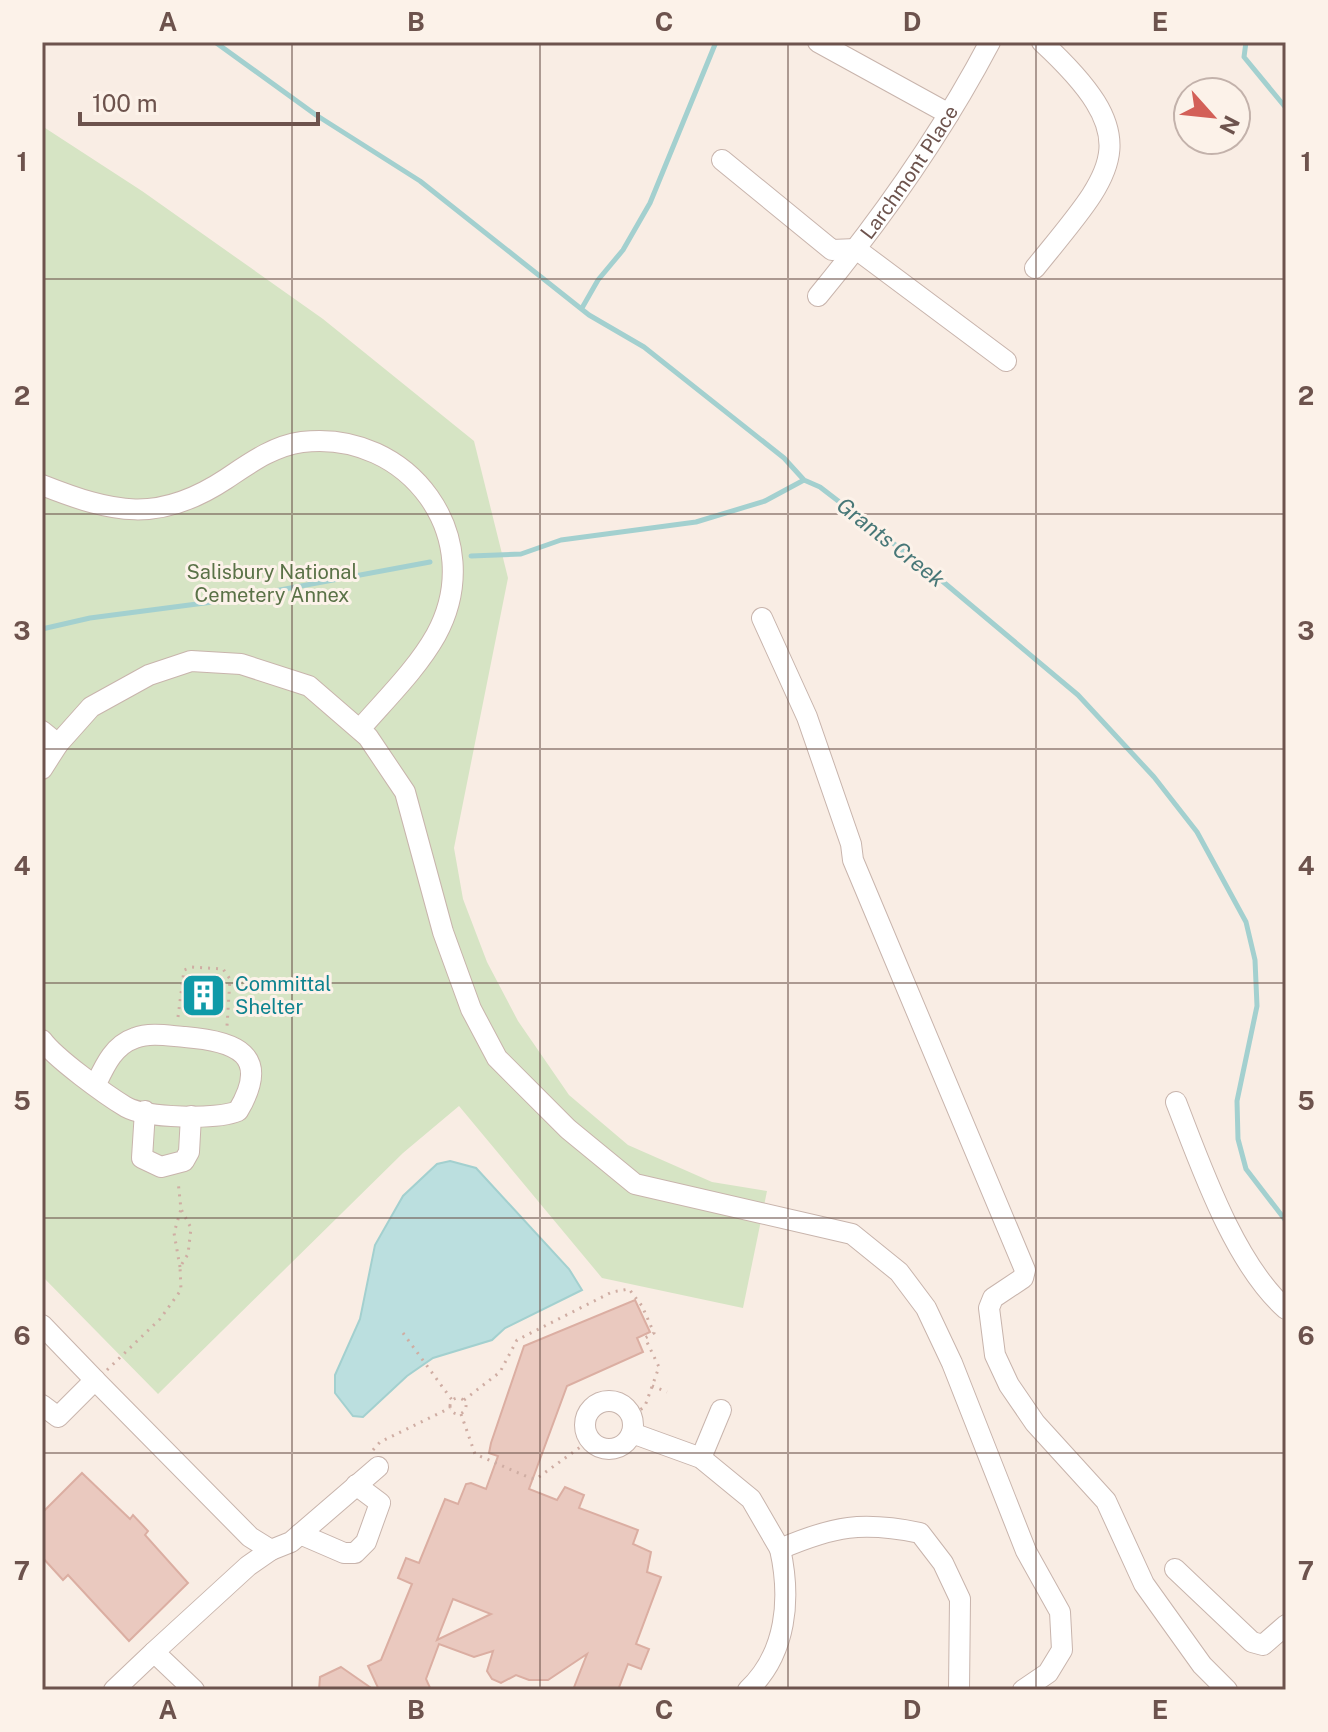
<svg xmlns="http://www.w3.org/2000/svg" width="1328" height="1732" viewBox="0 0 1328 1732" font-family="'Public Sans',sans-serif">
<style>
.green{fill:#d6e4c4}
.water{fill:#bbdfdf;stroke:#a3d0cf;stroke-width:2}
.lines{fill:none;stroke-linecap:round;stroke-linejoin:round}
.stream{stroke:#a3d0cf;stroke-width:5}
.building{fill:#eac9bf;stroke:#dbaea2;stroke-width:2;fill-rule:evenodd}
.minor-casing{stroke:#c8b4ac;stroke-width:22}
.path{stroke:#cfada3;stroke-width:3;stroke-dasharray:2 6;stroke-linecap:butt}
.minor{stroke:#fff;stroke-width:20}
.grid{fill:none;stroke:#6d534d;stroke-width:2;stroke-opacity:0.55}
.labels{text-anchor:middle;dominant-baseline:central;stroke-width:6;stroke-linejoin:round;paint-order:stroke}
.street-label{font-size:20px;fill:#6d534d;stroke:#fcf2e9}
.park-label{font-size:20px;fill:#5a7247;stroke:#fcf2e9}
.culture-label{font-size:20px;fill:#0d838f;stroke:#fcf2e9;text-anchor:start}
.water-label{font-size:22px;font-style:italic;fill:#477777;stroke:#fcf2e9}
.neatline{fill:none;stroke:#6d534d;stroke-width:3}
.grid-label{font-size:26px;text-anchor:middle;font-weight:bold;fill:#6d534d}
</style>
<rect width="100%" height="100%" fill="#f9ede4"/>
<path class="green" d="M42,126L142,191L323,319L474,441L508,578L454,848L463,899L487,962L518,1021L569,1095L628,1145L712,1182L767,1191L743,1308L602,1278L459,1106L403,1153L158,1394L42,1276Z"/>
<path class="water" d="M450,1161L476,1168L569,1269L582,1290L505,1328L492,1340L433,1358L407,1376L363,1417L353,1416L335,1393V1375L360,1319L375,1245L403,1196L437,1164Z"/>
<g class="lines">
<path class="stream" d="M215,42L316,115L420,181L589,315L644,347L784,458L804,480L820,487L941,580L1078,695L1154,777L1197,832L1246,922L1255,960L1257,1006L1237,1101L1238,1139L1246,1169L1286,1221
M1246,42L1244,57L1286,108
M582,308L598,280L623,250L650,203L716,42
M471,556L521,554L561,540L696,522L765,501L804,480
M42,629L90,618L220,601L430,562"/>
</g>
<path class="building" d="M193,986L217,988L215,1006L191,1004Z
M635,1300L650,1332L637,1338L643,1352L567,1386L529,1489L557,1500L565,1487L584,1495L579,1508L638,1530L633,1544L651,1552L647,1572L661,1577L636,1644L649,1649L641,1669L628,1664L618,1690H573L587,1654L548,1680H529L516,1675L501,1683L492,1679L487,1671L493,1651L474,1657L439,1644L426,1679L431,1690H379L368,1666L381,1660L412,1584L398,1578L406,1558L419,1563L445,1499L458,1504L466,1484L471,1483L486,1489L498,1456L489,1453L491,1443L524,1346ZM453,1599L491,1614L437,1640Z
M82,1473L130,1519L133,1515L148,1531L145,1535L188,1583L129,1641L68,1575L63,1580L42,1557V1513Z
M341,1667L374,1690H319L320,1677Z"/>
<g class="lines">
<defs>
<g id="minor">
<path d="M818,42L949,114"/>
<path d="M722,160L832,250L856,249L1006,361"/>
<path d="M1035,268C1114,170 1150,142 1042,42"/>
<path id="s1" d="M818,296C883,217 942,133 990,42"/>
<path d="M42,485C113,513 158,524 226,479C250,463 273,446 302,442C409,429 489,538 436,635C417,669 385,700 360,729"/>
<path d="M762,618L807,717L851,844L853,860L1025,1270L1023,1278L993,1298L989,1308L995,1355L1009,1385L1035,1423L1106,1501L1144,1584L1202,1665L1227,1690"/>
<path d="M42,731L58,744"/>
<path d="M42,769L58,744L91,707L149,675L191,661L241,664L309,686L368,737L405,792L443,932L471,1009L497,1058L568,1129L635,1184L852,1234L899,1272L926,1308L952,1363L1026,1551L1060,1612L1062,1650L1048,1673L1023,1690"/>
<path d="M42,1040C55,1058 106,1095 126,1107C146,1118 217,1120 238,1111C272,1054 235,1041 185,1037C170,1036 150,1032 135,1038C114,1045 105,1065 96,1084"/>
<path d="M1176,1102C1201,1166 1234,1263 1286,1309"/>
<path d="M145,1111L142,1158L161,1167L184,1161L189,1152L191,1116"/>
<path d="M42,1325L95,1380L58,1417L42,1405"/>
<path d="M95,1380L250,1537L271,1550L291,1542L378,1467"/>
<circle cx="609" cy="1425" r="24"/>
<path d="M632,1433L701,1458L751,1499L780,1549C834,1526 862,1521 920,1533L943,1563L960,1599L959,1690"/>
<path d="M701,1458L721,1410"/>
<path d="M300,1534L344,1553H355L366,1542L380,1503L356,1485"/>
<path d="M1175,1569L1252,1642L1263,1645L1286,1625"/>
<path d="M154,1652L248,1566L271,1550"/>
<path d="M114,1690L154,1652L194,1690"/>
<path d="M748,1690C787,1653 791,1598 780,1549"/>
</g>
</defs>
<use href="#minor" class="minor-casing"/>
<path class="path" d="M178,1017L184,970L192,967L223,969L230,979L227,1026
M180,1267L174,1233L181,1209
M403,1333L452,1400
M107,1370L160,1319L181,1290L180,1267L188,1254L191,1228L181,1209L178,1181
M652,1386L667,1392
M450 1406a8 8 0 1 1 16 0a8 8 0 1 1-16 0Z
M464,1400L500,1372L517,1340L612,1292L629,1289L642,1306L654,1333L645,1338L659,1367L645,1406L634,1415
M461,1414L475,1454L530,1478L536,1479L590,1440
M373,1450L380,1442L450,1408"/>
<use href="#minor" class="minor"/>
</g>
<path class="grid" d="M292,42V1690M540,42V1690M788,42V1690M1036,42V1690M42,279H1286M42,514H1286M42,749H1286M42,983H1286M42,1218H1286M42,1453H1286"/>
<defs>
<symbol id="building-square" viewBox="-11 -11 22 22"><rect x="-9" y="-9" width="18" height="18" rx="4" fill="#0f9aa8" stroke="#fcf2e9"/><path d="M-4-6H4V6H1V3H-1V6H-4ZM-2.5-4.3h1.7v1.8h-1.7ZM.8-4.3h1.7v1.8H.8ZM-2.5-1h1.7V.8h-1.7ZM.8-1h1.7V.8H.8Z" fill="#fff"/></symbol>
</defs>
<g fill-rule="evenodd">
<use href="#building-square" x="178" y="970" width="51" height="51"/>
</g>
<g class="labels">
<g class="street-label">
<text stroke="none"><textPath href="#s1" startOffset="154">Larchmont Place</textPath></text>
</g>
<g class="park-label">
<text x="272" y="572">Salisbury National<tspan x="272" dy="23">Cemetery Annex</tspan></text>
</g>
<g class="culture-label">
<text x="235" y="984">Committal<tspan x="235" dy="23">Shelter</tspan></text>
</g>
<g class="water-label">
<text transform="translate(891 542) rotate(38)">Grants Creek</text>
</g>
</g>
<rect width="1328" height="1732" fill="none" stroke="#fcf2e9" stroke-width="88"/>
<g transform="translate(1212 116) rotate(117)"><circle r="38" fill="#fcf2e9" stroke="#c3b2ab" stroke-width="2"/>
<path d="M0-6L14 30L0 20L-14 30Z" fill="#d36058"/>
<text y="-12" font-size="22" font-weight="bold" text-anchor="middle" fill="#6d534d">N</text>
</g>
<path d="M80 112v12h238v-12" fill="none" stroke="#6d534d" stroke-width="4"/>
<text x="92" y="112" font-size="24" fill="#6d534d" stroke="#fcf2e9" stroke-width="6" paint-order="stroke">100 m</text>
<rect x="44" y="44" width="1240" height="1644" class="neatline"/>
<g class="grid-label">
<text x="168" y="31">A</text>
<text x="416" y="31">B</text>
<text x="664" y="31">C</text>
<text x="912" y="31">D</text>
<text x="1160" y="31">E</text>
<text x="22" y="171">1</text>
<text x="1306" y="171">1</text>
<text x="22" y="405">2</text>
<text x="1306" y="405">2</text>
<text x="22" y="640">3</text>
<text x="1306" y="640">3</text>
<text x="22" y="875">4</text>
<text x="1306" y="875">4</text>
<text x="22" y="1110">5</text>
<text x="1306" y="1110">5</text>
<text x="22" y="1345">6</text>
<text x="1306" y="1345">6</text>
<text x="22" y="1580">7</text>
<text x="1306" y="1580">7</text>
<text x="168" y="1719">A</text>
<text x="416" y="1719">B</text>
<text x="664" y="1719">C</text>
<text x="912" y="1719">D</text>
<text x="1160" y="1719">E</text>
</g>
</svg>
